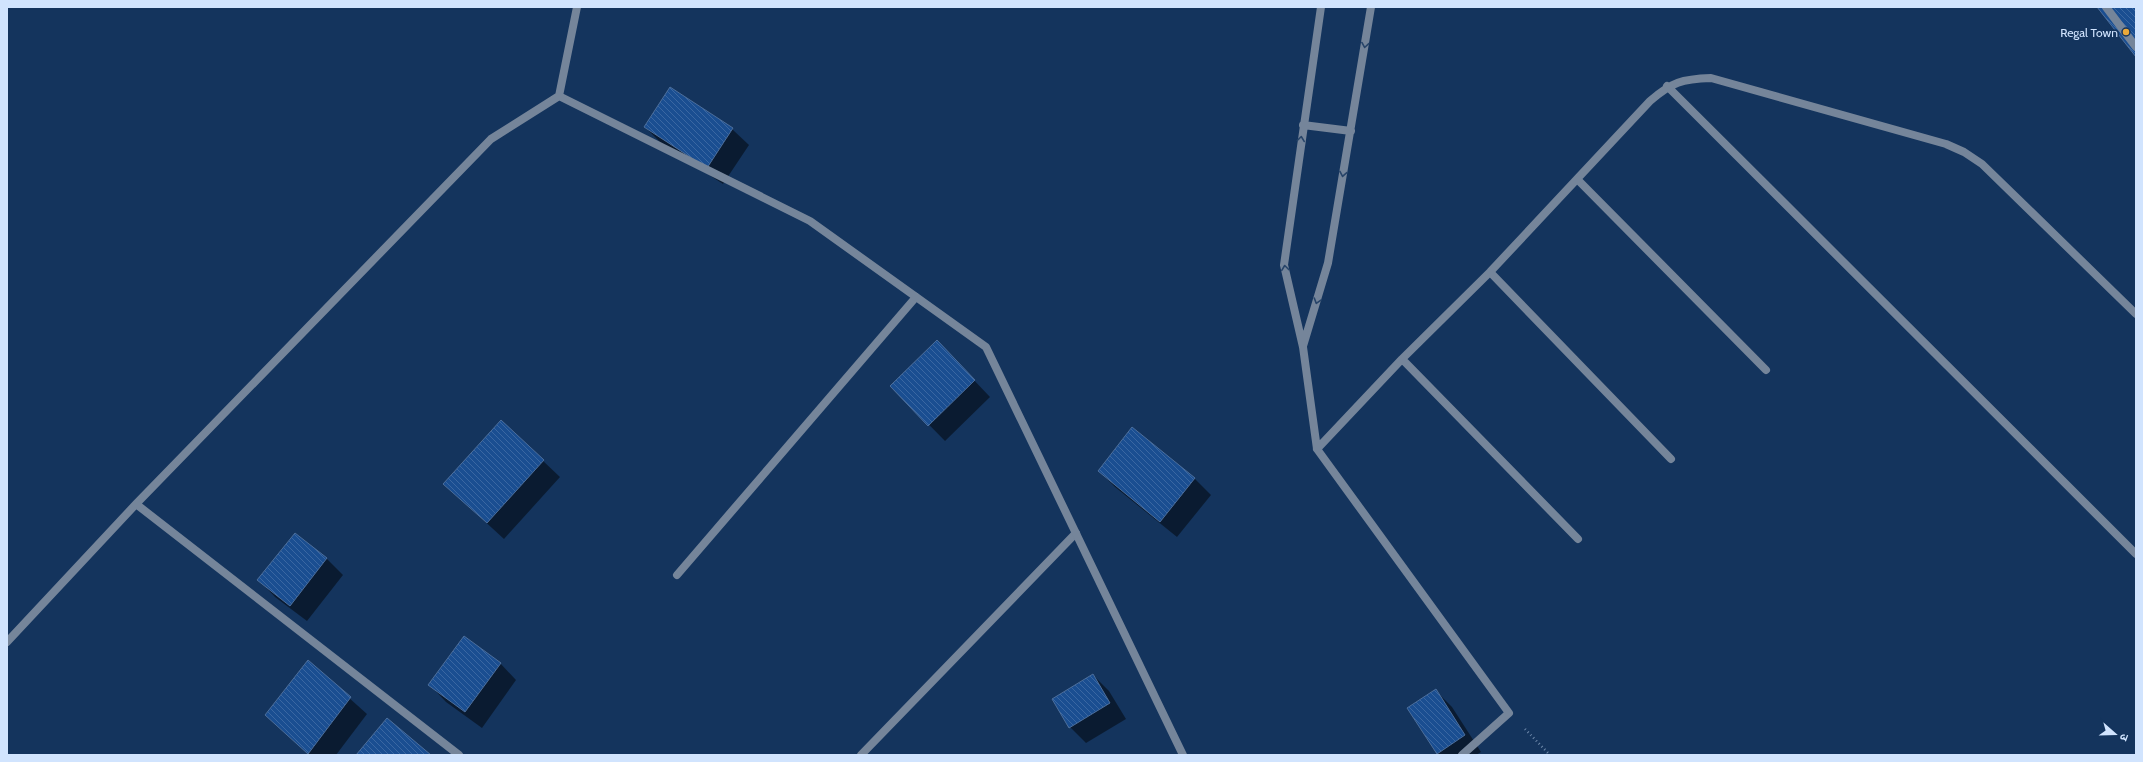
<svg xmlns="http://www.w3.org/2000/svg" width="2143" height="762" viewBox="0 0 2143 762" font-family="Cabin,'Noto Sans Devanagari',sans-serif">
<style>
.shadow{fill:#0007}
.building{fill:url(#building-back-hatch);stroke:#4c6e9b}
.lines{fill:none;stroke-linecap:round;stroke-linejoin:round}
.path{stroke:#6f89ab;stroke-width:2.5;stroke-dasharray:1 3;stroke-linecap:butt}
.lane{stroke:#75859a;stroke-width:8}
.street{stroke:#75859a;stroke-width:8}
.oneway{stroke:#274469}
.poi-dot{fill:#eba93a;stroke:#14345d;stroke-width:1.5}
.labels{text-anchor:middle;dominant-baseline:central;stroke-width:3.5;stroke-linejoin:round;paint-order:stroke}
.poi-label{font-size:12px;fill:#d1e4fe;stroke:#14345d;text-anchor:end}
</style>
<defs>
<pattern id="building-back-hatch" width="6" height="6" patternUnits="userSpaceOnUse"><rect width="6" height="6" fill="#1a4e91"/><path d="M-1 5l2 2M0 0l6 6M5-1l2 2" fill="none" stroke="#3a67a2"/></pattern>
</defs>
<rect width="100%" height="100%" fill="#14345d"/>
<path class="shadow" d="M645,127L732,129L749,145L723,184L662,144Z
M953,358L990,397L945,441L891,386Z
M501,421L560,477L504,539L444,484Z
M1133,429L1195,479L1211,495L1177,537L1115,487L1099,471Z
M295,534L327,559L343,575L307,621L275,597L259,580Z
M308,661L367,714L336,755H309L266,715Z
M500,663L516,680L482,728L446,702L430,685Z
M1093,675L1109,691L1126,719L1086,743L1070,727Z
M1436,691L1452,707L1481,752L1476,755H1439L1437,753Z"/>
<path class="building" d="M2097,7H2136V57Z
M670,87L733,128L707,168L644,127Z
M937,340L975,380L928,426L890,386Z
M501,420L544,460L487,523L443,484Z
M1132,427L1195,478L1160,522L1098,471Z
M295,533L327,558L290,606L257,580Z
M464,636L501,663L465,712L428,685Z
M308,660L351,697L308,754L265,715Z
M1093,674L1110,703L1069,728L1052,699Z
M1436,689L1465,735L1437,754L1407,708Z
M387,718L431,755H356Z"/>
<g class="lines">
<path class="path" d="M1525,729L1550,755"/>
<path class="lane" d="M677,575L916,297
M861,755L1076,533"/>
<path class="street" d="M1321,7L1284,265L1303,347L1317,449L1509,713L1462,755
M2106,7L2136,47
M1667,86L2136,554
M559,96L810,221L986,347L1183,755
M1303,125L1351,131
M1577,179L1766,370
M1490,272L1671,459
M1303,346L1328,263L1371,7
M1402,359L1578,539
M1317,449L1402,359L1490,272L1650,101C1672,82 1682,79 1711,78L1946,144L1964,152L1982,164L2136,314
M136,504L459,755
M7,642L136,504L491,139L559,96L577,7"/>
</g>
<defs><path id="oneway-chevron" d="M-2-3.5L2.5 0L-2 3.5" fill="none" stroke-width="1.6" stroke-linecap="round" stroke-linejoin="round"/></defs>
<g class="oneway">
<use href="#oneway-chevron" transform="translate(1365 45) rotate(99)"/>
<use href="#oneway-chevron" transform="translate(1301 139) rotate(-82)"/>
<use href="#oneway-chevron" transform="translate(1343 174) rotate(100)"/>
<use href="#oneway-chevron" transform="translate(1285 268) rotate(-97)"/>
<use href="#oneway-chevron" transform="translate(1317 301) rotate(107)"/>
</g>
<circle class="poi-dot" cx="2126" cy="32" r="4"/>
<g class="labels">
<g class="poi-label">
<text x="2118" y="32">Regal Town</text>
</g>
</g>
<rect width="2143" height="762" fill="none" stroke="#d1e4fe" stroke-width="16"/>
<g transform="translate(2115 734) rotate(110)" stroke="#14345d" stroke-width="3" paint-order="stroke">
<path d="M0-3L7 15L0 10L-7 15Z" fill="#d1e4fe"/>
<text y="-6" font-size="11" font-weight="bold" text-anchor="middle" fill="#d1e4fe">उ</text>
</g>
</svg>
